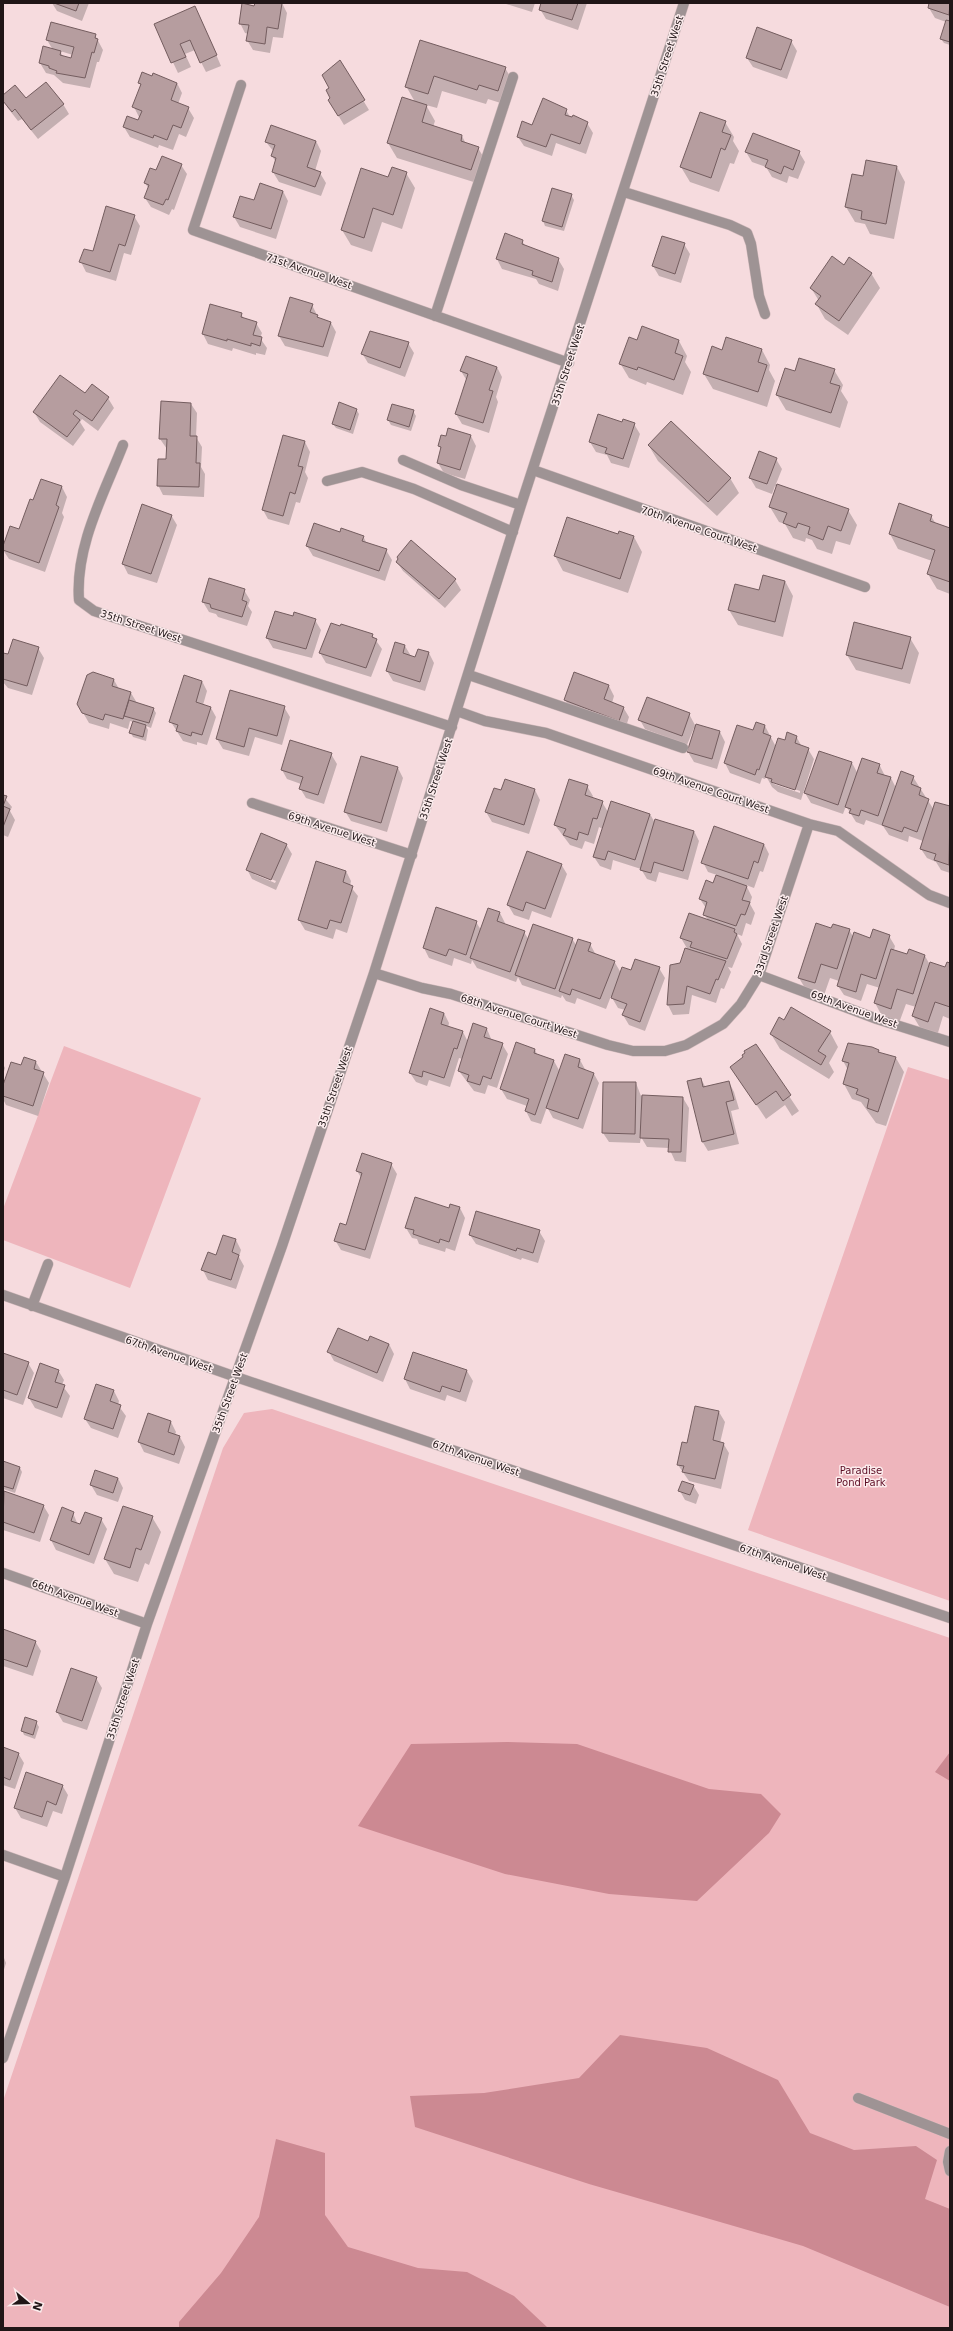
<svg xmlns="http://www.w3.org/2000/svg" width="953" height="2331" viewBox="0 0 953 2331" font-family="'DejaVu Sans',sans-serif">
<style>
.green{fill:#eeb5bc}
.forest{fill:#cc8992}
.shadow{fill:#0003;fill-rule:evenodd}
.building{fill:#b69d9f;stroke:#745d5f}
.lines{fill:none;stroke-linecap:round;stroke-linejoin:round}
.minor-casing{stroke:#cfb8ba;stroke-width:11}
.minor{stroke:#9e9394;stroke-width:10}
.labels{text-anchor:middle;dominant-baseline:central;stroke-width:3;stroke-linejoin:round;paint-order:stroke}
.street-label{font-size:10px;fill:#201617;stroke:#fceced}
.park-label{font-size:10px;fill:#5c0c23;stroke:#fceced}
</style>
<rect width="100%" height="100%" fill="#f6dbde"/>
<path class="green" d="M64,1046L201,1098L130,1288L3,1240V1209Z
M908,1067L950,1080V1601L748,1530Z
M272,1409L950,1638V2328H3V2101L223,1448L244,1413Z"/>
<path class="forest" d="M507,1742L577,1744L709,1789L761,1794L781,1814L769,1833L697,1901L609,1894L505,1874L358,1826L411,1744Z
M950,1752V1781L935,1772Z
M620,2035L707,2048L778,2080L810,2133L854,2150L916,2146L937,2160L925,2199L950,2209V2307L803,2246L589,2184L415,2127L410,2096L484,2093L579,2078Z
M276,2139L325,2153V2215L348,2247L418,2268L467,2272L514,2296L548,2328H179V2322L221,2273L259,2217Z"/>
<path class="shadow" d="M52,3H89L82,21L57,11Z
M256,3H282L287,13L283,38L273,37L270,53L253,50L247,40L249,34L245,33L240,23L255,7Z
M503,3H535L532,12Z
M542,3H587L578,30L546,19L540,9Z
M931,3H950V45L944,43L941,39L946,22L935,18L929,8Z
M200,17L221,66L206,72L195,50L185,54L191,67L178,73L155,24Z
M95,35L103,50L99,62H97L90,88L63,83L54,75L46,73L40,63L53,50L47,40ZM60,51L73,55L72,59L63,57Z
M421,41L505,68L514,83L507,105L488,99L486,104L442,91L437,108L426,105L435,121L433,127L462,136L466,144L478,148L487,163L480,184L397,158L388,143L415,102L406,86Z
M791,41L797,51L787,79L753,67L747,58Z
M340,62L369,110L344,125L329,100L332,98V66Z
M139,82L177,83L182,93L178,104L188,108L194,118L186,137L179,134L173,150L159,145L158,148L130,137L124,127L139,121V117L134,107L141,86Z
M3,96L63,104L69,114L38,139L22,119L18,121L7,107Z
M566,110L570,117L587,123L593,133L586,154L556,143L552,156L524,146L518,137L532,126Z
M725,122L734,137L733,141L739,151L734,164L730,163L719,192L690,182L681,167Z
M316,141L321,151L315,171L320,173L326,183L321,196L279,182L273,172L276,162L272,156L274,152L266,142Z
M746,152H799L805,162L798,179L789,176L787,183L772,177L766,167L752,162Z
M181,165L187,174L174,210L172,209L169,215L151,207L145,198L149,189L145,183Z
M897,167L905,182L894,239L870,234L865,224L855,222L846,207L863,177Z
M406,173L415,188L402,229L382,222L372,252L351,245L342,230L389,178Z
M283,191L288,201L276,239L240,227L234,217L255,202Z
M571,195L574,200L564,231L545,226L543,221Z
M134,216L140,226L131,255L124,253L116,281L86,272L81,262Z
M522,241L526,247L558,259L564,269L558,291L539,284L536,279L502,269L497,259Z
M684,244L690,254L681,283L659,276L653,266Z
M844,266L871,273L880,288L848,335L825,319L817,305L819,301L811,288Z
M291,298L312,305L319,319L331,323L336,332L328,357L285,346L279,336Z
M241,314L244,319L256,323L262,333L260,338L267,348L265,355L256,353V355L233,348L232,351L208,344L203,334Z
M643,328L679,341L687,356L685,362L691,372L683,395L647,382L646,385L629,378L620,363L637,342Z
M389,336L408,343L414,353L405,377L368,363L362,353L388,338Z
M762,350L770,365L769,370L775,381L767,407L713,389L704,374L723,351Z
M497,367L502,377L496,397L498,402L489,433L462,424L456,414L467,381L461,371Z
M834,370L843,385L841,391L848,402L840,428L786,410L777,395L795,373Z
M86,394L108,398L114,408L98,431L82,419L80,422L85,430L73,446L40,422L34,412Z
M191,404L197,413L196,437L202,447L201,467L205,474L204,497L163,495L158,485L167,460V449L160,439Z
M356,409L359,414L353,434L336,428L333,424Z
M413,411L416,416L411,431L391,425L388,420Z
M623,423L634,424L640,434L629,468L611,463L607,455L596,452L590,442Z
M284,436L305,442L310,452L305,472L308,478L300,503L296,502L289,525L268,519L263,510Z
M471,436L476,446L465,479L444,473L438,463L442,451L439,446Z
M649,446L730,478L739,493L717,516L658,461Z
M776,459L782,469L776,484L848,510L857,525L850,545L836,541L832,554L817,549L812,540L806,538L805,542L793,538L785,524L779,522L770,507L777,487L775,486L772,494L756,488L750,478Z
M41,480L62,487L67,497L62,513L64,517L45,572L9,559L3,550L20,531L34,501Z
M171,515L177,525L157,583L128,574L123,564Z
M931,516L936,524L950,529V594L937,589L928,574L932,561L898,549L890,534Z
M620,532L634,537L642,552L628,593L563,571L555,556L618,536Z
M340,533L363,536L367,544L386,550L392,560L385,581L313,556L307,546Z
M411,542L455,580L461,590L445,608L403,571L397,562Z
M785,581L793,596L783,637L738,625L729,610L760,591Z
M244,590L250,600L248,606L252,612L247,626L218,617L216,614L209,612L203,602Z
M294,618L315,620L321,630L312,658L273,648L267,638Z
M372,635L382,649L371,677L326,663L320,653Z
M910,638L919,653L910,684L856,670L847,655Z
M396,643L405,646L411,656L416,658L429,653L434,663L425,691L393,681L387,671Z
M38,648L44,658L32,695L8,688L3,682V654L9,655Z
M93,673L114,680L119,689L131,693L137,703L153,708L156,713L151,728L146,726L148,730L146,741L133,737L131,733L134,722L130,721L128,729L110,723L109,729L89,723L78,704Z
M202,681L207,691L203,705L211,708L216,717L207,745L197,742V745L183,741L171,722Z
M609,686L614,696L612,703L623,707L629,717L625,730L571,710L565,700Z
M284,707L290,717L282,745L255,737L249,756L223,749L217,739Z
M689,714L695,725L720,732L725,742L717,769L694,762L688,752L695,728H694L687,745L645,729L640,720Z
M738,726L754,732L765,726L776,747L796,736L802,747L808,749L814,759L801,800L778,792L772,787L766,776L765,779L762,778L760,784L730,773L725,763ZM771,781L800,791V793L774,784Z
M331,754L337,764L324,804L306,798L300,788L301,784L287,779L282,770Z
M852,763L858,774L879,764L885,776L891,778L896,788L913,777L934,810L936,803L950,807V873L941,870L936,862L927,858L921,849L923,841L909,836L908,842L889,835L883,826L866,820L864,825L856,822L846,806L843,814L811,803L805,793Z
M398,768L403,778L387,832L351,821L345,811Z
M587,786L593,796L592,798L602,802L608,812L650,814L655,823L694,831L699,841L688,880L659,872L656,882L647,879L641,869L613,860L611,870L600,866L594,857L603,829L599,827L594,844L585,841L582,849L570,845L555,825Z
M535,790L540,800L529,834L492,822L486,812L502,792Z
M3,796L12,807L10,811L15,820L8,837L3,835Z
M286,844L292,854L276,890L252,879L247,869ZM254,872L276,881L275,883L254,874Z
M764,844L769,854L763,872L760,871L754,888L746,885L752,897L750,904L755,913L751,925L746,923L742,936L737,934L742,944L732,968L728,967L731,972L724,989L721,988L716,1003L692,995L689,1014L673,1015L668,1005L670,966L681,964L688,950L681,938L708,920L704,914L706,908L700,899L714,884L717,875L708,872L703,862Z
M561,864L567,874L551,918L532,911L529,920L514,915L508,905Z
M346,871L351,881L350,886L358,896L347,933L336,929L333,939L305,930L299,920Z
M437,908L476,922L481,930L500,913L505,923L504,925L524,932L529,940L572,939L577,946L590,944L596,955L614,961L621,973L659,968L665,978L645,1031L629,1025L623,1015L625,1010L618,1008L611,996L606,1009L577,998L575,1004L566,1001L562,995L561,998L522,985L518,977L516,982L477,968L472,960L471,964L454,958L452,966L429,958L424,948Z
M832,930H849L854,938L871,939L889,936L895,946L894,950L908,955L925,956L930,965L946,968L950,964V1019L943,1016L937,1036L922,1031L913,1016L916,1007L906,1004L899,1023L883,1018L875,1003L880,988L867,984L861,1001L844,995L838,986L839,981L830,978L823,998L808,993L799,978Z
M444,1013L449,1023L448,1028L463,1032L468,1042L487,1029L492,1041L502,1044L508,1054L497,1088L488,1085L485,1094L474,1091L459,1071L463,1059L459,1058L450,1087L429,1080L427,1086L416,1082L410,1073Z
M784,1021L830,1032L838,1047L829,1063L834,1072L829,1079L780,1049L771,1034Z
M517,1044L535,1050L538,1056L554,1061L560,1072L580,1060L586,1071L594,1074L599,1083L583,1129L553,1118L547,1107L541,1124L531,1121L526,1111L527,1106L507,1099L501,1089Z
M755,1045L799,1111L792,1116L785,1105L766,1119L731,1067L744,1058Z
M879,1051L881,1054L896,1058L904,1072L886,1126L876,1123L861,1102L852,1099L844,1084L848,1070L843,1061Z
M25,1058L36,1062L49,1083L38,1116L6,1105L3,1099V1088L22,1066Z
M3,1064L5,1068L3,1075Z
M701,1079L706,1088L729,1082L734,1092L739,1109L731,1111L739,1144L708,1151L702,1141Z
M636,1083L641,1096L683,1098L689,1108L686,1162L675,1161L669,1148L647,1147L641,1137L640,1143L609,1142L603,1133Z
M391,1164L397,1174L370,1259L341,1250L335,1240L347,1226L362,1179L357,1171Z
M451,1205L460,1208L465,1218L455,1251L446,1248L445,1252L419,1244L417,1239L412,1238L406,1228L449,1209Z
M539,1231L545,1241L538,1263L522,1258L521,1260L476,1244L470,1235Z
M236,1240L241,1250L239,1257L244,1266L236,1289L208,1280L203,1270Z
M368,1342L389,1344L394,1354L383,1382L334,1361L329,1352Z
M413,1353L467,1371L473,1381L466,1402L447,1395L445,1401L410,1389L405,1379Z
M3,1354L28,1363L34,1373L23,1405L3,1398Z
M58,1370L64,1380L62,1385L70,1396L62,1418L35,1408L29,1398Z
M114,1391L119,1401L118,1405L126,1416L118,1438L91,1428L85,1419Z
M696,1407L719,1412L725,1422L720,1443H723L729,1453L721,1489L689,1481L678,1465L688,1445Z
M148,1414L171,1422L176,1432L175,1435L180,1437L185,1447L179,1464L144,1452L139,1442Z
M3,1462L20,1468L22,1472L15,1493L3,1489Z
M118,1478L123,1488L118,1502L97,1495L91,1485Z
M693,1485L699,1495L696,1504L685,1500L680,1491Z
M5,1492L43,1505L49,1515L40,1542L3,1530V1498Z
M62,1509L73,1513L78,1525L101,1519L107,1529L94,1564L56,1550L51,1540Z
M152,1517L161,1532L149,1565L145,1563L138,1582L114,1574L105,1559Z
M3,1630L35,1641L41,1651L33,1676L3,1666Z
M96,1678L102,1688L87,1730L63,1722L57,1712Z
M36,1722L39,1727L35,1739L24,1735L22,1730Z
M3,1748L18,1753L24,1763L15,1789L3,1785Z
M62,1785L68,1795L62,1814L53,1811L47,1827L21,1818L15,1808Z
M3,1958H4L6,1963L3,1973Z"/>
<path class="building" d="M54,3H79L76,11Z
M242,3L254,6L255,3H282L278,29L267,27L265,44L246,41L249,25L239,24Z
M541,3H578L572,20L539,10Z
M929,3H950L949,15L928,8Z
M195,6L217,55L200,63L190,40L180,44L186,57L171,63L154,24Z
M946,20L950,21V42L940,39Z
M51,22L96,34L95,38L98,39L94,53L92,52L85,78L56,73L57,71L49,68V66L39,63L43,46L61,51L60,55L71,58L74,47L46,40Z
M757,27L792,40L781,70L746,58Z
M420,40L506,67L498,91L479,85L477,90L434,76L428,94L405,87Z
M340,60L365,100L338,116L328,100L330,98L326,90L329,88L322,75Z
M142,72L152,76L153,73L177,83L171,100L189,107L181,128L173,125L167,140L154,135L153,138L123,127L127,116L138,120L142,111L132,107L141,84L138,83Z
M46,82L64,104L31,130L15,109L12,112L3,101V95L15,85L26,98Z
M402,97L427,105L422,122L462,135L461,141L479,147L471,170L387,143Z
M543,98L567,109L565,115L572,117L573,115L588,122L580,144L551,134L546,147L517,137L522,121L532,125Z
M700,112L726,121L722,132L731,135L725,150L721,148L711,178L680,167Z
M271,125L316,141L307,167L321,172L315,187L272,172L276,158L271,156L275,145L265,142Z
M753,133L800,151L793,170L784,166L781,174L765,167L768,160L745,152Z
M162,156L182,164L168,200L166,199L163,205L144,198L149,185L144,183L150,168L156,170Z
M866,160L897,166L886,224L861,219L862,211L845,207L852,174L863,176Z
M392,167L407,172L393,215L373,208L364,238L341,230L361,168L388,177Z
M260,183L283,191L271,229L233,217L240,196L254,200Z
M552,188L572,194L562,227L542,221Z
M106,206L135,215L125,246L119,244L110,272L79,262L84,249L93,251Z
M505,233L523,240L522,244L559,258L552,282L532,275L533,271L496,259Z
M662,236L685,243L675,274L652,266Z
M832,256L844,265L849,257L872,273L839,321L815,304L821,296L810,288Z
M290,297L313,304L310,312L318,315L317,317L331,322L323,347L278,336Z
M210,304L242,313L241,317L257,322L253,335L262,337L260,346L251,343V346L227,339V341L202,334Z
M642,326L679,340L675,353L683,356L674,380L638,367L637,370L619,364L629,337L637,340Z
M370,331L409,342L400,368L361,354Z
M726,337L762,349L758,362L767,365L758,392L703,374L712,346L722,350Z
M466,356L497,367L489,390L493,391L483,423L455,414L468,374L460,371Z
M799,358L835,369L830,383L840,386L831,413L776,395L785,368L795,371Z
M60,375L85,393L92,384L109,397L92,421L76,410L73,414L80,420L67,437L33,412Z
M161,401L191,403L190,436H197L196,463H200L199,487L157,486L158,459H166L167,439H159Z
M339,402L357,409L350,430L332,424Z
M392,404L414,410L409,427L387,420Z
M598,414L622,422L623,419L635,423L623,459L605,453L607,448L589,442Z
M671,421L731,478L708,502L648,445Z
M448,428L471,435L460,470L437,463L441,447L438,446L441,435L446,436Z
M283,435L305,441L298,466L303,467L295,494L290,492L283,516L262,510Z
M759,451L777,458L767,484L749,478Z
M41,479L62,486L56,505L59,507L39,563L3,550V546L10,526L19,529L30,499L33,500Z
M777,484L849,509L841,531L828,526L823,540L808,534L810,527L798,523L796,528L783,523L787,513L769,507Z
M899,503L932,515L930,521L950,528V582L927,574L935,550L889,534Z
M142,504L172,515L151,574L122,564Z
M567,517L618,534L619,531L634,536L620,579L554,556Z
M314,523L340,532L341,528L364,536L362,541L387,549L379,571L306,546Z
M411,540L456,579L439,599L396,562L398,559L397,557Z
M763,575L785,581L775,622L728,610L735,584L759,590Z
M209,578L245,589L242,600L247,602L242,617L211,608L210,604L202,602Z
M275,611L293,616L294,612L316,619L306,649L266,638Z
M854,622L911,637L902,669L846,655Z
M331,623L340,626L341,624L373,634L372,637L377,639L366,668L319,653Z
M13,639L39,647L27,686L3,679V653L8,654Z
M395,642L405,645L403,653L415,657L418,649L429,652L420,682L386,671Z
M93,672L114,679L112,686L131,692L123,719L105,714L103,720L82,713L77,704L87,675Z
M574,672L609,685L604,699L624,707L619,721L564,700Z
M184,675L202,681L196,702L211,707L202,735L192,732L191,736L176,731L178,725L169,722Z
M230,690L285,706L277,736L249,728L244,747L216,739Z
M647,697L690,713L682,736L638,720Z
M129,700L154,708L149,723L124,716Z
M133,721L146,725L143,737L129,733Z
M756,722L765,725L763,733L771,736L759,770L757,769L755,775L724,763L737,725L753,730Z
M696,724L720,731L712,759L687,752Z
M787,732L797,736L795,743L809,748L795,790L771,782L772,779L765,777L778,738L785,740Z
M290,740L332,753L318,795L299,789L303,777L281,770Z
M819,751L852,762L838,805L804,793Z
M361,756L398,767L381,823L344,812Z
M862,758L880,764L877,773L891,777L878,816L861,810L859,816L849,813L851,809L845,807Z
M901,771L914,776L911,784L921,788L919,795L929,799L917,832L904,827L902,832L882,825Z
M505,779L535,789L524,825L485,812L494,788L501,790Z
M569,779L588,785L585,795L603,801L597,819L593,818L588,835L579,832L577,840L563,835L566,829L554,825Z
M3,795L7,796L3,806Z
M611,801L650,814L635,860L608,851L605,860L593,857Z
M935,802L950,806L949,865L934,860L936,854L920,849Z
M3,806L10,809L3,827Z
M655,819L694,831L683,871L654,862L651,873L640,870Z
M714,826L764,844L758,863L754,861L748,879L701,863Z
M261,833L287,844L271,880L246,870Z
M527,851L562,864L545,909L526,902L523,911L507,905Z
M316,861L346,871L343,882L353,886L341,923L330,920L327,929L298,920Z
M716,875L747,886L742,900L750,902L745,915L741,914L736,926L703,915L707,902L699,899L706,880L713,883Z
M436,907L477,921L466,955L449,949L446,956L423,948Z
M488,908L500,912L497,921L525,931L510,972L470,958Z
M689,913L735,929L734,932L737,934L727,959L690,947L692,942L680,938Z
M816,923L831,928L833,924L850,929L837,969L821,964L815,983L798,978Z
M533,924L573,938L555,989L515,975Z
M873,929L890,935L876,979L861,974L856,992L837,986L854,932L870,938Z
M578,939L591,943L588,951L615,961L600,999L572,989L570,995L559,991Z
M685,948L726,961L718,980L716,979L710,994L687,986L684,1004L667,1005L670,965L680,963Z
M891,949L907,954L909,949L925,955L913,994L897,989L891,1009L874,1003Z
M635,959L660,967L640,1022L622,1015L627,1004L611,998L622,967L631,970Z
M930,962L945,967L947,962L950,963V1007L935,1002L928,1022L912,1016Z
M791,1007L831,1031L818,1051L826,1056L821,1065L770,1034L779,1017L784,1020Z
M430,1008L444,1013L441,1024L463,1031L457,1049L454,1048L444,1078L423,1071L422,1077L409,1073Z
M473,1023L487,1028L484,1037L503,1043L491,1079L483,1076L480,1085L467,1081L469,1075L458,1071Z
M516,1042L535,1049L534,1053L554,1060L535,1115L525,1111L529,1099L500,1089Z
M848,1043L872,1047L879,1050L878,1052L896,1057L878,1112L867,1108L869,1099L856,1094L858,1089L843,1084L849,1063L842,1061Z
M756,1044L791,1095L783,1101L776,1091L756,1105L730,1067L743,1057L742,1055L745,1053L744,1051Z
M565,1054L580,1059L578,1067L594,1073L578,1119L546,1108Z
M24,1057L36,1061L34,1069L44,1072L33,1106L3,1096V1085L11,1062L21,1065Z
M701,1078L703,1087L729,1081L734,1100L726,1102L734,1134L702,1142L687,1081Z
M603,1082H636L635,1134L602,1133Z
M642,1095L683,1097L681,1152H668L669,1139L640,1138Z
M362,1153L392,1163L365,1250L334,1241L340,1223L346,1225L362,1173L356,1171Z
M415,1197L449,1208L450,1204L460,1207L449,1242L440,1239L439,1243L413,1234L414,1230L405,1228Z
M476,1211L540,1230L533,1253L517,1248L516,1251L469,1235Z
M223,1235L236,1239L232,1252L239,1255L231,1280L201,1270L208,1252L216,1255Z
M338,1328L368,1341L370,1336L389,1344L377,1373L327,1352Z
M413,1352L467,1370L460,1392L442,1386L440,1392L404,1379Z
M3,1353L29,1362L17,1395L3,1390Z
M40,1363L59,1370L55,1382L65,1385L57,1408L28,1398Z
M96,1384L114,1390L110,1401L121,1405L113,1429L84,1419Z
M695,1406L719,1411L713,1440L724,1443L715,1479L682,1472L684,1466L677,1465L682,1442L687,1443Z
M148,1413L171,1421L168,1432L180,1436L174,1455L138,1442Z
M3,1461L20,1467L13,1489L3,1486Z
M95,1470L118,1478L113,1493L90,1485Z
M682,1481L694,1485L690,1495L678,1491Z
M4,1491L44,1505L34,1533L3,1522Z
M123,1506L153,1516L141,1550L136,1548L130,1568L104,1559Z
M62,1507L74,1512L71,1521L80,1524L85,1512L102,1518L89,1555L50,1540Z
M3,1629L36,1641L27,1667L3,1659Z
M71,1668L97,1677L82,1721L56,1712Z
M25,1717L37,1721L33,1735L21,1731Z
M3,1747L19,1753L10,1780L3,1777Z
M26,1772L63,1785L56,1805L47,1801L42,1817L14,1808Z"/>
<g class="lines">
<defs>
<path id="minor" d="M241,85L193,230L569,363
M624,192L730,225L747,233L751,244L759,296L765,314
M435,316L513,77
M123,445C104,494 75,546 79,600L94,611L452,727
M403,460L461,485L521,505
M533,470L865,587
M327,481L362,472L414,489L513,532
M469,675L683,748
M457,711L485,721L546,733L809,824L838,831L929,895L950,903
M252,803L412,855
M374,973L422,988L451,994L608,1045L633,1051H665L686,1045L723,1024L741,1004L759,975L809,824
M759,975L877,1019L950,1042
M3,1295L236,1377L950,1618
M32,1306L48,1264
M3,1573L147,1624
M3,1855L65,1877
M3,2058L65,1877L147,1624L282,1246L374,973L521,505L684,3
M858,2098L950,2134
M950,2151L948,2162L950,2171"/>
</defs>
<use href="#minor" class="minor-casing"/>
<use href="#minor" class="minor"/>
</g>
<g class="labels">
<g class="street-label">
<text transform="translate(667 56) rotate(-72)">35th Street West</text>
<text transform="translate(309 271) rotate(19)">71st Avenue West</text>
<text transform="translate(568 365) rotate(-72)">35th Street West</text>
<text transform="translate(699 529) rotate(19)">70th Avenue Court West</text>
<text transform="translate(141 626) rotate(18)">35th Street West</text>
<text transform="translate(436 779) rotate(-72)">35th Street West</text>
<text transform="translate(711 790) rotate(19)">69th Avenue Court West</text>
<text transform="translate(332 829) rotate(18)">69th Avenue West</text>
<text transform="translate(771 936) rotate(-71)">33rd Street West</text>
<text transform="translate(854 1009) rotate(20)">69th Avenue West</text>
<text transform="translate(519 1016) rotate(18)">68th Avenue Court West</text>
<text transform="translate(335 1087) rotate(-71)">35th Street West</text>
<text transform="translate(169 1354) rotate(19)">67th Avenue West</text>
<text transform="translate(230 1393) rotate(-70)">35th Street West</text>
<text transform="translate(476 1458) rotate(19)">67th Avenue West</text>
<text transform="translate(783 1562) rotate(19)">67th Avenue West</text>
<text transform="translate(75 1598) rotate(20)">66th Avenue West</text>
<text transform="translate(123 1699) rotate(-72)">35th Street West</text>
</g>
<g class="park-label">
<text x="861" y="1470">Paradise<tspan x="861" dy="12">Pond Park</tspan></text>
</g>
</g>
<rect width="953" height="2331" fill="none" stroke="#201617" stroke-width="8"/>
<g transform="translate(28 2303) rotate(109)" stroke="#fceced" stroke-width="3" paint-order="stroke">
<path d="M0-3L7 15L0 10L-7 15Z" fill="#201617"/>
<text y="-6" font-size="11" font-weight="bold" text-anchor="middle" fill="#201617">N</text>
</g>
</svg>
